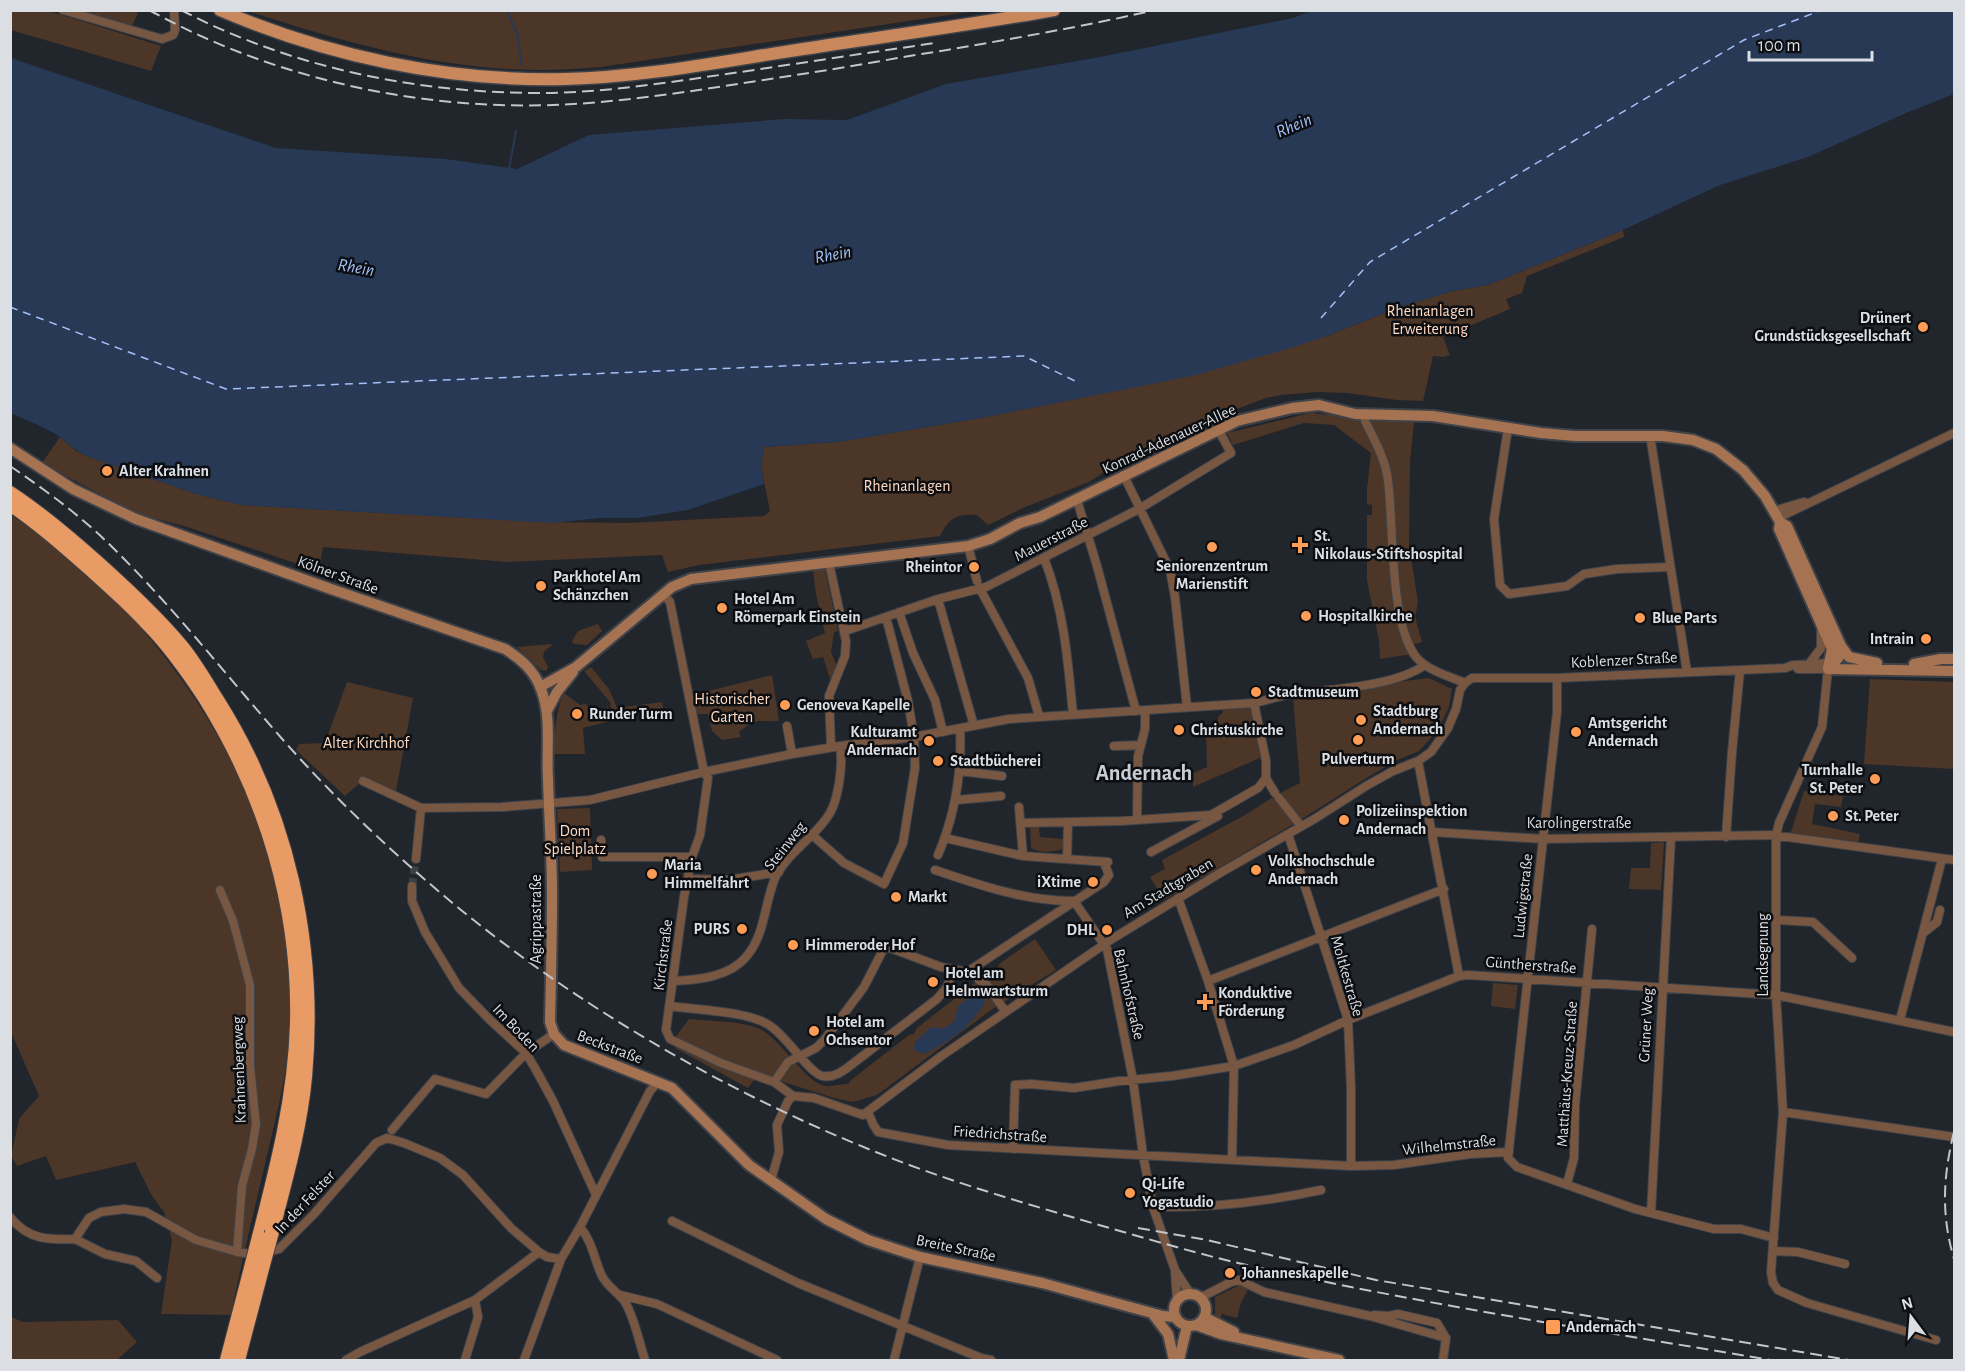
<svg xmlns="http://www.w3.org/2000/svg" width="1965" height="1371" viewBox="0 0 1965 1371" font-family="'Alegreya Sans',sans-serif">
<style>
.green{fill:#4c3628}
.water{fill:#283956}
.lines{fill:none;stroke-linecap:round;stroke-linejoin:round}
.stream{stroke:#283956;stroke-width:2}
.ferry{stroke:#a1c1f8;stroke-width:1.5;stroke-dasharray:8 6;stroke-linecap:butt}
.street-tunnel{stroke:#3d4147;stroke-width:8;stroke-dasharray:8 4;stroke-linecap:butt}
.street-casing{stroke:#3f4349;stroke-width:10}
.secondary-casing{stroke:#3f4349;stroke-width:14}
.primary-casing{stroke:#3f4349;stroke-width:15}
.highway-casing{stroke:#3f4349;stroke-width:16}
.street{stroke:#775742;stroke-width:8}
.secondary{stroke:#a57351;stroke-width:10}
.primary{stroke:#c8885c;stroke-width:12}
.highway{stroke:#e99b65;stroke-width:14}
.rail{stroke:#c2c5ca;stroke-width:2;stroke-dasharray:12 6;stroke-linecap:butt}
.highway-bridge-casing{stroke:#3f4349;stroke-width:16;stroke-linecap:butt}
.highway-bridge{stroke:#e99b65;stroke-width:14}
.poi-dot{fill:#fd9c55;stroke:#0c0e11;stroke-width:2}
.labels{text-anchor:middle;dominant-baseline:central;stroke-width:5;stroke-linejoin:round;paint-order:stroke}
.park-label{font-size:16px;fill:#ffdac2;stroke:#0c0e11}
.poi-label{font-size:16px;font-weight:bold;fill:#dbdee3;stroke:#0c0e11;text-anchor:start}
.street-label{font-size:16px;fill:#dbdee3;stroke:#0c0e11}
.water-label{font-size:18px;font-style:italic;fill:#a1c1f8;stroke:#0c0e11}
.district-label{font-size:22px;font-weight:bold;fill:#c8cdd6;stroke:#0c0e11}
</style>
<rect width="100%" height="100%" fill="#21252c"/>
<path class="green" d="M10,11H45L59,14L161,46L151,71L11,30Z
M134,11L138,13L132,26L80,11Z
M248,11H975L601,67C582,68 564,70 545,70C445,71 342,42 248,11Z
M1623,230L1624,237L1527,276L1522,293L1506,299L1510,309L1443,337L1450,355L1443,357L1433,356L1423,401L1397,400L1347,393L1316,392L1281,395L1266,398L1208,420L1117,464L1089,482L1025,507L988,525L977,515C956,514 950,517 940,536L699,565L668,572L662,555L508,562L323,547L319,571L184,526L137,514L42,463L60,437L76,451L89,457L196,494L241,505L543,522L628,523L764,516L770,511L761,466L764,447L838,442L981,418L1080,398L1327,336L1402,306L1453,291L1488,285Z
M1310,413L1414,422L1410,462L1409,545L1418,602L1415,617L1422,642L1409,646L1413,654L1380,659L1379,640L1367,580V515H1372V505L1367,504V489L1371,453L1334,425L1304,423L1233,445L1227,433Z
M10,514C29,527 49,539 66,554C205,673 301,844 290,1030C288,1070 278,1108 269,1147C256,1203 242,1259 231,1315L161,1314L172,1240L164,1212L152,1196L135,1162L56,1180L46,1156L17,1166L11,1156L19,1119L39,1096L10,1030Z
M825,569L838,631L834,632L831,652L839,671L832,685L823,657L813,659L806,641L825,633L816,594L813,570Z
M598,624L602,631L587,645L574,644L572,641L578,631Z
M551,644L552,645L544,652L543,657L548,667L546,671L541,670L517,647Z
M591,667L609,689L617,708L662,702L663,708L583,728L585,754H551C557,734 554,712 564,693L580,705L586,704L591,711L608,707L609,709H611L610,702L584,671Z
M772,675L779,721C757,722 758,717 739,732L741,737L722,740L712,731L708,714H697L693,695Z
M1429,678L1452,689L1449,707L1438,730L1419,751L1395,761L1360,782L1302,819L1164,900L1150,877L1165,869L1162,860L1245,815L1273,797L1275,799L1280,797V793L1300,783L1293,697L1368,690L1388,683Z
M1870,679L1954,682V769L1864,764Z
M347,682L413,698L396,791L383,792L361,782L345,796L296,750L299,744L325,743Z
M1251,706L1260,758L1193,787V773L1207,767L1206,726H1214L1218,722V717L1223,712L1222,707Z
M1804,791L1843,796L1841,807L1815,804L1812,824L1860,834L1858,845L1790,835Z
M590,808L592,870L560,872L557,809Z
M1030,827H1039L1040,837L1063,839V848C1055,853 1039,853 1031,848Z
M1664,842L1661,890L1629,889L1631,868H1650L1651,843Z
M1035,939L1056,970L991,1010L877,1095L853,1102L834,1098L758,1074L748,1088L675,1048V1038L689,1019C708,1021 741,1021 758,1028C781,1038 805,1083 825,1086C831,1087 840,1084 848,1084L851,1080L909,1035L914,1034L917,1028L991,970H998L999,964Z
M1493,983L1518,985L1515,1009L1491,1006Z
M1240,1285L1249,1287L1241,1303L1237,1318L1222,1314L1219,1322L1215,1320V1297Z
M11,1317L23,1322L118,1320L137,1342L117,1360H11Z"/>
<path class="water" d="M1311,11H1954V94L1906,113L1808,157L1720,185L1623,230L1488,285L1453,291L1402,306L1327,336L1291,348L1192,376L981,418L838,442L764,447L761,466L764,484L688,510L637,518H599L553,523L241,505L196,494L89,457C75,452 67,441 54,433C40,425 25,420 11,413V58L276,148L445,159L517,169L589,135L784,119L847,120L946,84L1100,57L1293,18Z
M976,992L981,993L985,1001C973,1026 949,1042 924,1054L914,1050L915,1042L931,1027L943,1029L955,1021L958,1006Z"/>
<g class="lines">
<path class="stream" d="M507,10L518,36L521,65
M509,169L516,131"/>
<path class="ferry" d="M10,307L226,389L1024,356L1077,382
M1321,318L1370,262L1744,40L1822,10"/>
<path class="street-tunnel" d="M412,886L416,859"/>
<defs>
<path id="street" d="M63,10L162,39L173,35L175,30L174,10
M1365,414V421C1374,439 1386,460 1388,481C1394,525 1389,622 1416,657C1428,671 1449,676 1465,683
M1508,428L1494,519L1500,585L1509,594L1567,586L1584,574L1617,569L1670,567
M1650,435L1687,672
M1124,476L1170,570L1175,597L1187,707
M1077,500L1097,566L1136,711
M1774,511L1804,502
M1778,518L1954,433
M968,546L972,561
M1044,558C1064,609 1068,661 1073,715
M829,563L846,641L845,656L829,696L831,747
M975,574L977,581
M979,587L1028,678L1039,716
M663,594L670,602L704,772L708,778L700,835L692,857L684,897L666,1030L670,1039L721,1063L774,1082L793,1096L814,1098L863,1115L940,1057L1112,939L1220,873L1316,818L1366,786L1393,771L1418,761L1431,752L1448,728L1456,709L1460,690L1465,683L1472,678H1557L1785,668L1793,665L1829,663
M938,599L974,726
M899,612L913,653L935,700L943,732
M845,631L938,599L986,587L1139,509L1231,453L1218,429
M1809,664L1821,648V630
M1798,669H1828L1822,727L1779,823L1776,836V995L1783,1112L1771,1272L1773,1283L1778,1290L1807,1303L1936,1340
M1557,678V712L1508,1158L1517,1167L1635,1209L1714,1229H1741L1774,1238
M787,726L792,754
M1114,746L1141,745
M1418,761L1459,976
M959,771L1002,776
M1266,778L1275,793
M363,781L421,808L502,807L590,800L704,772L792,754L840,746L914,737L1009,719L1254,703C1265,701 1275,697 1286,695C1326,689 1392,688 1425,665
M1279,798L1301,826
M956,800L1001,796
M1019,807L1023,856
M1137,820L1138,756L1145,729V710
M1021,823L1121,821L1211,815L1258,788L1266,778V761L1254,703
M1432,832L1543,839L1773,835L1954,860
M811,834L844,863L884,884L903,843L915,768L914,737L908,701L886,617
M1288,834L1348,1020L1351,1088V1166
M1726,837L1732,752L1740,670
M945,838L1023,856L1108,862L1105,865L1109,875L1104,882L967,972
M601,840L602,857H692
M1151,852L1218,816
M938,855C955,815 962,772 960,729
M1067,858L1068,823
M416,859L421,808
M935,870C979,885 1025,901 1072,901
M688,879L728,880L779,872
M412,886V901L425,932L459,988L489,1019L526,1053L536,1070L553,1101L596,1195
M220,890L233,921L250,985V1066L256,1124L252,1149L242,1186L237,1252
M1178,898L1208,981L1234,1066L1232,1159
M1074,901L1107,949L1133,1080L1143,1155L1153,1207L1175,1270L1191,1295
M1777,920L1813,922L1852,958
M1923,933L1937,922L1940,910
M979,980L987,985L1005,1011
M674,981C698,980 729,977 746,957C766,934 764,902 776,876C789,851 816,837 830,813C839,797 843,764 840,746
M1208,981L1444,889
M670,1006C697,1010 747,1011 769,1025C787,1036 808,1072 822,1076C834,1078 842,1072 851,1065L937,999L947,987L954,969
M1900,1020L1942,859
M774,1082L788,1062L816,1048L825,1039L864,987L885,946L941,967L967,972L976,977
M868,1112L873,1124L878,1132L948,1145L1351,1166L1394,1165L1470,1154L1509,1152
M1783,1112L1954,1137
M392,1130L435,1079L486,1094L526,1053L554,1034
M1013,1149L1015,1085L1031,1084L1074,1088L1119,1081L1172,1076L1234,1066L1294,1045L1348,1020L1459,976L1468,975L1776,995L1954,1032
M771,1180L779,1152L777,1125L788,1101L793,1096
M1567,1184L1574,1158L1575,1105L1592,929
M1153,1207C1210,1208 1265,1202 1321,1190
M1651,1213L1671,837
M10,1217C28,1240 49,1240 75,1239L89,1218L101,1212L124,1209L146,1212L196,1240L237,1252L257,1255L279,1249L314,1214L376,1143L387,1138L404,1143L440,1158L463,1175L511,1228L539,1252L547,1257L561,1259
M672,1221L798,1283L981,1358L991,1360
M580,1227C592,1241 594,1258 601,1274C606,1286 618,1292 625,1302C635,1319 639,1342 645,1360
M75,1239L105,1254L136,1261L157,1278
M1773,1251L1798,1252L1845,1264
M1175,1271L1177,1301
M620,1295L657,1304L777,1360
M1200,1298L1231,1282L1239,1280L1264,1292L1370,1316L1446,1338
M1374,1315L1389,1316L1398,1314L1437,1323L1446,1338L1443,1360
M346,1360L360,1352L475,1300L539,1252
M465,1360L478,1317L475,1300
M524,1360L561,1259L580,1227L650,1091L658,1082
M894,1360L920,1257"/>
<path id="secondary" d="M10,448L73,489L136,519L328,588L505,649C521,659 534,670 541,689C552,718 546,749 548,779C549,817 552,855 552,894C552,936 551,979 550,1022L554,1034L564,1045L672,1088L749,1165L826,1219L868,1240L920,1257L1042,1283L1163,1316L1175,1317
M1780,522L1779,529L1832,649L1828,668
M1841,646L1849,657L1877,663
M1914,664L1941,659H1954
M1828,669L1954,671
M540,687L576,667L672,587L691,579L968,546L990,539L1020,523L1040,517L1237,421L1292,408L1319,405L1355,414L1433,416L1541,433L1575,436H1663L1693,440L1716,449L1743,470L1765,496L1780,522L1787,526L1841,646L1839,657L1828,669
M547,711L557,692L573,672
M1174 1310a16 16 0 1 1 32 0a16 16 0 1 1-32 0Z
M1152,1313L1168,1334L1174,1360
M1204,1317L1234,1332
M1196,1325L1221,1334L1339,1360
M1179,1360L1187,1326"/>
<path id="primary" d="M220,10C327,56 448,82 565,79C645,77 724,61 803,49C887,36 971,25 1054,10"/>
<path id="highway" d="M10,493C42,514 70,538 99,564C128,590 157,617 182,647C195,663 206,682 217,700C288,812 317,945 305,1077C300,1130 285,1181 272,1232
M10,504C38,523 63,545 88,567C108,585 129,603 147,623C169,645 188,672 205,698C266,796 300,908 297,1024C295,1097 277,1167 259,1237
M227,1360L251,1268
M238,1360L263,1265"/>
</defs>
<use href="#street" class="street-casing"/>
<use href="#secondary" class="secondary-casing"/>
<use href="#primary" class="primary-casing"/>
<use href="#highway" class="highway-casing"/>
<use href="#street" class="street"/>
<use href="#secondary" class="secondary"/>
<use href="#primary" class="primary"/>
<use href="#highway" class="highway"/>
<path class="rail" d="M149,10C281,83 438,115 589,103C662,97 736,84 809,73C855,66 901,57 947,50C1016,38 1086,26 1155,10
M181,10C292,68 416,93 540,93C595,93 651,85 706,77C782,66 859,54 935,43
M10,466C44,489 78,514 107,542C171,604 225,674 284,741C337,801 399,859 461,910C593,1017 746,1103 904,1163C968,1187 1034,1206 1099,1225C1145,1238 1191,1252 1238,1263C1414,1303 1593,1330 1771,1360
M1954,1132C1943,1176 1941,1215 1954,1259
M1138,1228L1207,1240L1376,1280L1849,1360"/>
<defs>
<path id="highway-bridge" d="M263,1265L272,1232
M251,1268L259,1237"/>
</defs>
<use href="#highway-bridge" class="highway-bridge-casing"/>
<use href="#highway-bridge" class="highway-bridge"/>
</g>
<g class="poi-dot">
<circle cx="1923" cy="327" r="6"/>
<circle cx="107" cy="471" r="6"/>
<path d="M1297 536h6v6h6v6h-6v6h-6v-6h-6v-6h6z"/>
<circle cx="1212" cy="547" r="6"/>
<circle cx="974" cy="567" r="6"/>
<circle cx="541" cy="586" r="6"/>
<circle cx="722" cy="608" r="6"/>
<circle cx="1306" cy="616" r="6"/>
<circle cx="1640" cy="618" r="6"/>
<circle cx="1926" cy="639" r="6"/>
<circle cx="1256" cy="692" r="6"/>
<circle cx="785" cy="705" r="6"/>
<circle cx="577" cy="714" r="6"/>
<circle cx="1361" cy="720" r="6"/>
<circle cx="1179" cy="730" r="6"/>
<circle cx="1576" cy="732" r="6"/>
<circle cx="1358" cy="740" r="6"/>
<circle cx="929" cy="741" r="6"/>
<circle cx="938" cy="761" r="6"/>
<circle cx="1875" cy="779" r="6"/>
<circle cx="1833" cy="816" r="6"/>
<circle cx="1344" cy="820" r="6"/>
<circle cx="1256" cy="870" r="6"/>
<circle cx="652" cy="874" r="6"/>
<circle cx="1093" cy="882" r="6"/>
<circle cx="896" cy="897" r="6"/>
<circle cx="742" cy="929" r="6"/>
<circle cx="1107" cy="930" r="6"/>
<circle cx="793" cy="945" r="6"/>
<circle cx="933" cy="982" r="6"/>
<path d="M1202 993h6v6h6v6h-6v6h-6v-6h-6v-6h6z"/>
<circle cx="814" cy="1031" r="6"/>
<circle cx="1130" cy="1193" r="6"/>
<circle cx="1230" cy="1273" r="6"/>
<rect x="1545" y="1319" width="16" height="16" rx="3"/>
</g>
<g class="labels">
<g class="park-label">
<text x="1430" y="311">Rheinanlagen<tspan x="1430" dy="18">Erweiterung</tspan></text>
<text x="907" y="486">Rheinanlagen</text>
<text x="732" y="699">Historischer<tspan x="732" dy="18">Garten</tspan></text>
<text x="366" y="743">Alter Kirchhof</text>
<text x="575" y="831">Dom<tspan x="575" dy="18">Spielplatz</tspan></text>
</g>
<g class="poi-label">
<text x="1911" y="318" text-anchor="end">Drünert<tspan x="1911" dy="18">Grundstücksgesellschaft</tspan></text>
<text x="119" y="471">Alter Krahnen</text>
<text x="1314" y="536">St.<tspan x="1314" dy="18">Nikolaus-Stiftshospital</tspan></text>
<text x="1212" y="566" text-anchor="middle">Seniorenzentrum<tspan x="1212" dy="18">Marienstift</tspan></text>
<text x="962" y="567" text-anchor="end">Rheintor</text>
<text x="553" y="577">Parkhotel Am<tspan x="553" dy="18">Schänzchen</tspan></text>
<text x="734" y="599">Hotel Am<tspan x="734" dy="18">Römerpark Einstein</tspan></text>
<text x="1318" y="616">Hospitalkirche</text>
<text x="1652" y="618">Blue Parts</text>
<text x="1914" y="639" text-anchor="end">Intrain</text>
<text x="1268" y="692">Stadtmuseum</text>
<text x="797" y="705">Genoveva Kapelle</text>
<text x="1373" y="711">Stadtburg<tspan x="1373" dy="18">Andernach</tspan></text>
<text x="589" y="714">Runder Turm</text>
<text x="1588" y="723">Amtsgericht<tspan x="1588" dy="18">Andernach</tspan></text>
<text x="1191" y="730">Christuskirche</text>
<text x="917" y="732" text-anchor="end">Kulturamt<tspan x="917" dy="18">Andernach</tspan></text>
<text x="1358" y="759" text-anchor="middle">Pulverturm</text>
<text x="950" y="761">Stadtbücherei</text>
<text x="1863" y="770" text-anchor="end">Turnhalle<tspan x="1863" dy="18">St. Peter</tspan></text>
<text x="1356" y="811">Polizeiinspektion<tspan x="1356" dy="18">Andernach</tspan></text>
<text x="1845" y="816">St. Peter</text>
<text x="1268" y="861">Volkshochschule<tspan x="1268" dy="18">Andernach</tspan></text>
<text x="664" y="865">Maria<tspan x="664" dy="18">Himmelfahrt</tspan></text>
<text x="1081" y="882" text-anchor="end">iXtime</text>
<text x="908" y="897">Markt</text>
<text x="730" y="929" text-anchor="end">PURS</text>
<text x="1095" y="930" text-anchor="end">DHL</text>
<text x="805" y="945">Himmeroder Hof</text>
<text x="945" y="973">Hotel am<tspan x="945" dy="18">Helmwartsturm</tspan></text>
<text x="1218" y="993">Konduktive<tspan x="1218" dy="18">Förderung</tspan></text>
<text x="826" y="1022">Hotel am<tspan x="826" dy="18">Ochsentor</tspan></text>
<text x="1142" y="1184">Qi-Life<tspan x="1142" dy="18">Yogastudio</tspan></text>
<text x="1242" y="1273">Johanneskapelle</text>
<text x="1566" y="1327">Andernach</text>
</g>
<g class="street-label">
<text transform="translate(1169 439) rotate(-25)">Konrad-Adenauer-Allee</text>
<text transform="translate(1051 539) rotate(-27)">Mauerstraße</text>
<text transform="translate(338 575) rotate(20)">Kölner Straße</text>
<text transform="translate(1624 660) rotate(-3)">Koblenzer Straße</text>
<text x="1579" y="823">Karolingerstraße</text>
<text transform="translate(785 846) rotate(-52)">Steinweg</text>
<text transform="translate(1168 888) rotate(-31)">Am Stadtgraben</text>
<text transform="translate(1523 896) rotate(-84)">Ludwigstraße</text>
<text transform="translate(536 919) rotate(-90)">Agrippastraße</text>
<text transform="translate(663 955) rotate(-83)">Kirchstraße</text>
<text transform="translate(1763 955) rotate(-90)">Landsegnung</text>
<text transform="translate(1531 965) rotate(4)">Güntherstraße</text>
<text transform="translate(1347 976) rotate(74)">Moltkestraße</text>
<text transform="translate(1129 994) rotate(77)">Bahnhofstraße</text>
<text transform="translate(1646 1025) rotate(-87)">Grüner Weg</text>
<text transform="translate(516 1028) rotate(46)">Im Boden</text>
<text transform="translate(610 1047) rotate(21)">Beckstraße</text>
<text transform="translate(239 1070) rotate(-92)">Krahnenbergweg</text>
<text transform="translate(1567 1074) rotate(-86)">Matthäus-Kreuz-Straße</text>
<text transform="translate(1000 1134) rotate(4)">Friedrichstraße</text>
<text transform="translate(1449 1145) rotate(-6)">Wilhelmstraße</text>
<text transform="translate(305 1202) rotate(-47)">In der Felster</text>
<text transform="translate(956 1248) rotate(12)">Breite Straße</text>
</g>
<g class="water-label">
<text transform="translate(1294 126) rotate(-23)">Rhein</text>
<text transform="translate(833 255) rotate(-10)">Rhein</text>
<text transform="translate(356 268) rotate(10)">Rhein</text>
</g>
<g class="district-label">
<text x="1144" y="773">Andernach</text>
</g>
</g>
<rect width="1965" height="1371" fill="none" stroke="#dbdee3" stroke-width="24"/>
<g transform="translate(1911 1317) rotate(344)" stroke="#0c0e11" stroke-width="4.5" paint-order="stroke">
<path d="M0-4.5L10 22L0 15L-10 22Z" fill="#dbdee3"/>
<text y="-9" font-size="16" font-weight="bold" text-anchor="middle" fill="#dbdee3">N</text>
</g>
<path d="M1749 51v9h123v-9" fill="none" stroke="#dbdee3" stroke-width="3"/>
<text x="1758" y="51" font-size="18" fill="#dbdee3" stroke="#0c0e11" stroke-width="4.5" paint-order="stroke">100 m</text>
</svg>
